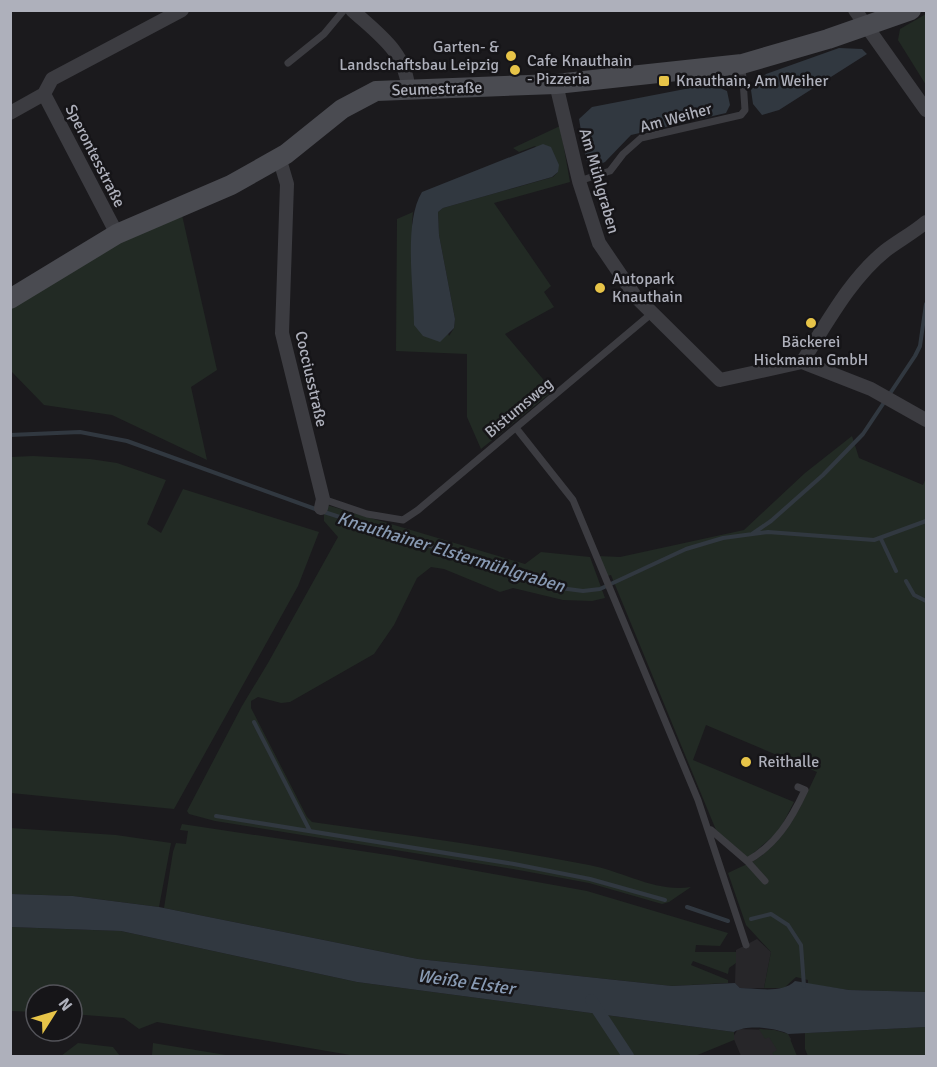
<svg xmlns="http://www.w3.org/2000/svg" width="937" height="1067" viewBox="0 0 937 1067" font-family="Signika,sans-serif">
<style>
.built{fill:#272629}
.green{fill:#222a24}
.water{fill:#313840}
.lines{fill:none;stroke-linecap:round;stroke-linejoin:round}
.stream{stroke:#313840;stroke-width:4}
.canal{stroke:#313840;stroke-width:12}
.lane{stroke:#3c3c41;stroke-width:7}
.street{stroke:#3c3c41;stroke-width:14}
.secondary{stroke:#4a4b51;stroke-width:20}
.poi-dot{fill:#e7c448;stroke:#161518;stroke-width:2}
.labels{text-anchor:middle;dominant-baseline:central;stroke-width:5;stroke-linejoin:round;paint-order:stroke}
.poi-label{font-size:16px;fill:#aeb0bb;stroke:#161518;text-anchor:start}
.street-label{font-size:16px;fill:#aeb0bb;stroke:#161518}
.water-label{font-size:18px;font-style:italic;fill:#889ab3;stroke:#161518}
</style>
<rect width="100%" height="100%" fill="#1b1a1d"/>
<path class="built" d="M757,939L771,952L764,988H740L735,983L736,950Z
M738,1029L774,1030L788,1034L791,1039L783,1056H741L733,1037Z"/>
<path class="green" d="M926,14V85L898,40L900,29Z
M560,126L570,182L494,203L551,286L544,292L554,307L505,334L553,391L481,449L467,417V354L396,351L397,219L413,212L412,223L449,336L454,328L455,319L439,235L438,212L443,208L553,177L558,172L535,146L519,152L513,148Z
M182,215L217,370L191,387L207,460L112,415L44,405L11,371V309L121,242Z
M852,436L859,458L923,485L926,478V992L849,990L808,984V980L796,977L784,988H764L771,952L746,925L728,873C739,867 751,864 761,856C790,834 802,804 817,772L706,725L693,760L794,802L779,831L748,858L716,830L611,575L607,576L598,556L620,557L744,530L805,473Z
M33,456L90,459L117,463L166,480L147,524L161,533L183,489L319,532L298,586L174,809L11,793V457Z
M327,505L525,564L541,552L590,557L605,598L592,601L563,600L513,588L500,592L444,569L431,567L417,578L394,625L374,654L290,702L281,703L258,697L251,701V708L307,817L312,822C405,835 497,847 589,865C622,871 657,893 691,887L669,902L662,904L589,883L513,869L215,821L189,814L187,811L242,706L268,663L338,537L324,521V508Z
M182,824L394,856L587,891L728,933L720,946L696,945L695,952H736V963L729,968L728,974L693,961L691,965L728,980V983L672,986L418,959L164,908L173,852L176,843L186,844L188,831L180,830Z
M10,828L116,835L171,843L159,907L73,896L11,894Z
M11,927L121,931L357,982L734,1032V1040L695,1056H356L157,1022L139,1029L124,1018L72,1014V995H36V1012L11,1011Z
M926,1027V1056H808L805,1049V1033Z
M759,1029L774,1030L788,1034L797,1056H774L772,1053L777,1050L769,1037L765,1039Z
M78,1043L113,1047L120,1056H61Z
M153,1043L232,1056H161L152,1055Z"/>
<path class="water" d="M839,48L862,49L867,54L779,110L762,115L753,104L751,90L766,74Z
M711,84L727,91L730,105L726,113L631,135L605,162L594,167L586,160L579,119L592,107Z
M543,144L551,147L559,165L558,172L552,177L443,208L438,212L439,235L455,319L454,328L440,342L423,336L414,325C414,289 403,223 422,192Z
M11,894L73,896L159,907L418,959L672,986L735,983L740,988C756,988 782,994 795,981L849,990L926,992V1027L788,1034C776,1028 747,1024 734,1032L357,982L121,931L11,927Z"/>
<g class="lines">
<path class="stream" d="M10,435L80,432L127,441L318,510L560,588L583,591L600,589L686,549L723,538L768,532L874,540L926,521
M752,534L771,521L823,475L863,434L915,356L920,346L926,304
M881,539L896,571
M906,581L914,595L926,601
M254,722L310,831
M216,816L514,864L590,879L665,900
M687,907L728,921
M751,919L771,914L788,925L801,945L804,986"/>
<path class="canal" d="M591,1000L628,1056"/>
<path class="lane" d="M288,63L324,34L344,10
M579,181L610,171L623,154L641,138L741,115L745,110L742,65
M516,428L573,500L698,800L746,945
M323,499L367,514L403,520L418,510L651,314
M711,830L747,861L765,881
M747,861C776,845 791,820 805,790L798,787"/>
<path class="street" d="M352,10C377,33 407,53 408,89
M855,10L926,110
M556,84L579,181L599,243L635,296L720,380L802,362L871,389L926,420
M44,94L117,234
M10,113L44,94L52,79L182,10
M279,157L287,184L282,333L323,499L321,508
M802,362C826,325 850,279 885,251C898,241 913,233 926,222"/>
<path class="secondary" d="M10,299L117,234L231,185L286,154L342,109L376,91L556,84L742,64L828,39L911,10"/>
</g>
<g class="poi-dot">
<circle cx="511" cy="56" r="6"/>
<circle cx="515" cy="70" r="6"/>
<rect x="658" y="75" width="12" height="12" rx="3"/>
<circle cx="600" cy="288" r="6"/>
<circle cx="811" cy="323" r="6"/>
<circle cx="746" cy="762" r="6"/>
</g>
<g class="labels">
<g class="poi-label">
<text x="499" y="47" text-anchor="end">Garten- &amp;<tspan x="499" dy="18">Landschaftsbau Leipzig</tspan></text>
<text x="527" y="61">Cafe Knauthain<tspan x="527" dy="18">- Pizzeria</tspan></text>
<text x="676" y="81">Knauthain, Am Weiher</text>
<text x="612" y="279">Autopark<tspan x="612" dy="18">Knauthain</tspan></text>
<text x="811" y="342" text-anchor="middle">Bäckerei<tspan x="811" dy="18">Hickmann GmbH</tspan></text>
<text x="758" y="762">Reithalle</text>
</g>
<g class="street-label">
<text transform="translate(437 89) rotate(-2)">Seumestraße</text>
<text transform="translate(676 118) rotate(-15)">Am Weiher</text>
<text transform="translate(95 156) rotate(63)">Sperontesstraße</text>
<text transform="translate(599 181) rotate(74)">Am Mühlgraben</text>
<text transform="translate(311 379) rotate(77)">Cocciusstraße</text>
<text transform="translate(519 408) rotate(-40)">Bistumsweg</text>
</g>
<g class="water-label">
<text transform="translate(451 552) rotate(17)">Knauthainer Elstermühlgraben</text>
<text transform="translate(466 982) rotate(8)">Weiße Elster</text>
</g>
</g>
<rect width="937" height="1067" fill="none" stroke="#aeb0bb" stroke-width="24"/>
<g transform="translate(54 1013) rotate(53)"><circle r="28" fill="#161518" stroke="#535359" stroke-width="1.5"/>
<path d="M0-4.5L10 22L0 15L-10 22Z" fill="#e7c448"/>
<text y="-9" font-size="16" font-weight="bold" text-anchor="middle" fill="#aeb0bb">N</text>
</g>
</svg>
